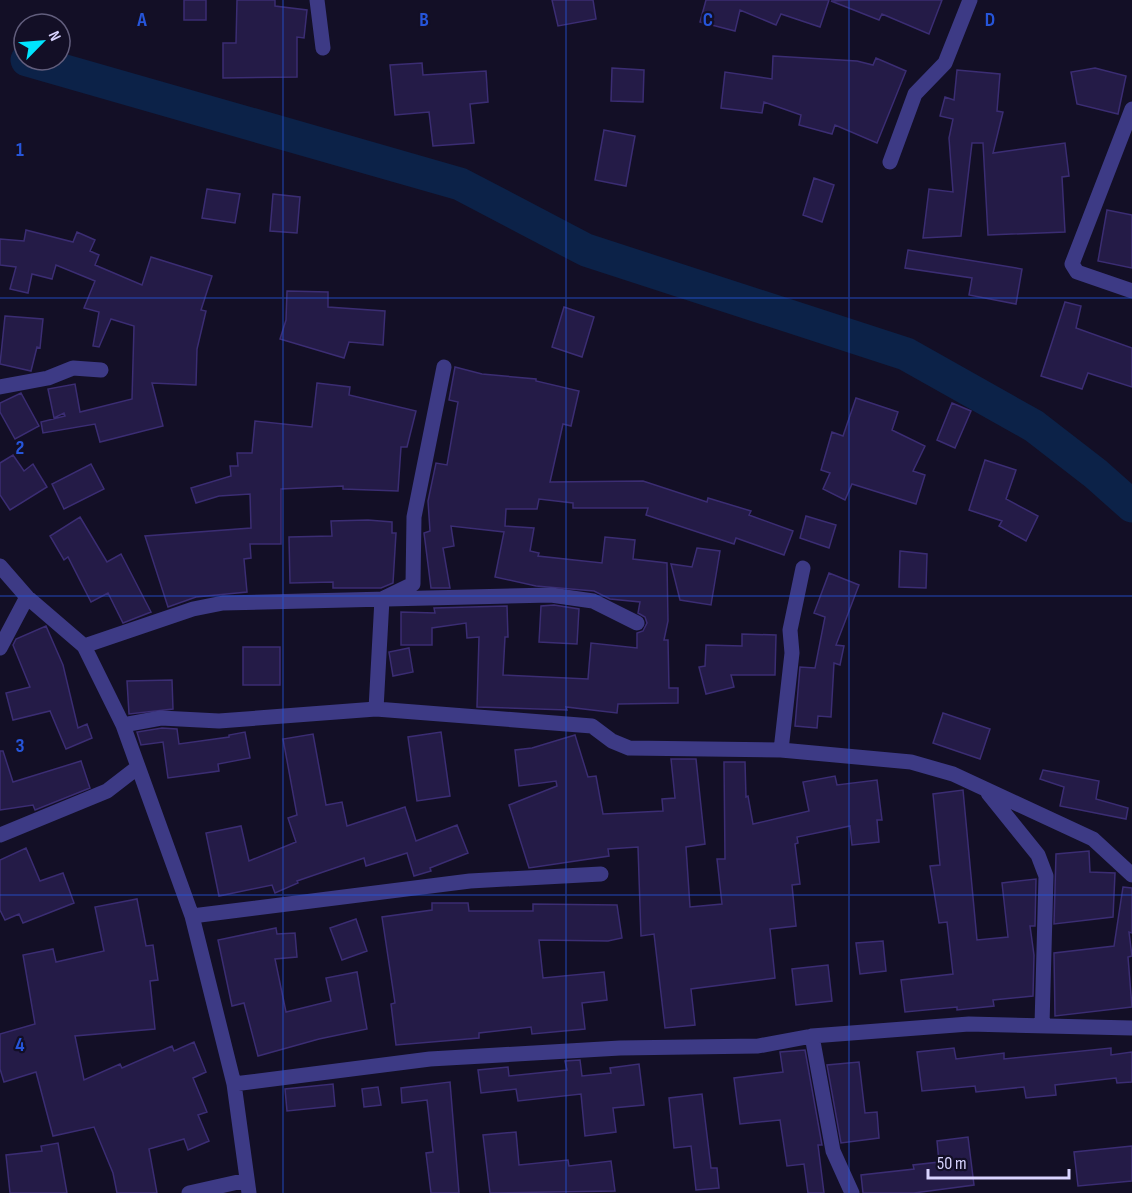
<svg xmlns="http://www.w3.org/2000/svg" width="1132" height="1193" viewBox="0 0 1132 1193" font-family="'Sofia Sans Condensed',sans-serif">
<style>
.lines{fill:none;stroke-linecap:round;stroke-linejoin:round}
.river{stroke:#0c2248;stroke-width:33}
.building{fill:#241b47;stroke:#3b2d73;stroke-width:1.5}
.minor{stroke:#3d3a85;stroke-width:15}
.grid{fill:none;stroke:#2655da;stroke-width:1.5;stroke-opacity:0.55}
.grid-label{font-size:20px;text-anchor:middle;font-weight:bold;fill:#2655da;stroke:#130f26;stroke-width:4.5;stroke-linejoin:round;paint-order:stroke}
</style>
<rect width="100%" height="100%" fill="#130f26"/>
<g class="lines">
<path class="river" d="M27,60L460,184L586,250L906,354L1034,426L1096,474L1132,506"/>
</g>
<path class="building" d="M184,0H206V20H184Z
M237,0H275V6L307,10L304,38L297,37V77L223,78V43H236Z
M552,0H593L596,19L558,26Z
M706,0H829L820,27L781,14L776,25L740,10L735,31L700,22Z
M850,0H942L929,34L882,14L879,20L831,1Z
M773,56L857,61L873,65L876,58L906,71L877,143L835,125L832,134L799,125L801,115L764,102L762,113L721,108L725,72L772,79Z
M422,63L423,75L486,71L488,102L470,104L474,143L433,146L429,112L395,115L390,65Z
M612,68L644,70L643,102L611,101Z
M1095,68L1126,76L1118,114L1077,104L1071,72Z
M957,70L1000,74L997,111L1003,112L993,153L1065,143L1069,176L1062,177L1065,232L988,235L983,143H972L961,236L923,238L929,189L953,192L949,138L953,119L940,116L945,97L954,100Z
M604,130L635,136L626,186L595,180Z
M814,178L834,185L822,222L803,215Z
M207,189L240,194L235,223L202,218Z
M273,194L300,197L297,233L270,231Z
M1107,210L1132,215V268L1098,261Z
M26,230L73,242L77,232L95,240L90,251L99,255L95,265L142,285L151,257L212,276L201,310L206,311L197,349L196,385L152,383L163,426L100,442L95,424L43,433L41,422L65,416L64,413L54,418L48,389L75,384L80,412L132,399L134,326L111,319L99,347L93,346L99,312L84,308L95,281L56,265L52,279L32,274L28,293L10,289L16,267L0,265V239L24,241Z
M908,250L1022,269L1016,304L969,295L972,278L905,268Z
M287,291L328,292V307L385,311L383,345L349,342L344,358L280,339L286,320Z
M1065,302L1081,306L1076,328L1132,348V387L1088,373L1082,389L1041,376Z
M564,307L594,317L582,357L552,347Z
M5,316L43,319L40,348L37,347L31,371L0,364Z
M455,367L482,374L536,379V381L579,391L571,426L563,424L550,482L643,481L707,502L708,498L751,511L749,515L793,531L784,555L736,538L734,544L646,515L648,508H573V503L539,499L537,509H506L505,526L534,528L530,551L539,553L538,556L602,563L605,537L635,540L633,559L667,563L668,621L664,640H668L669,688H678V703L618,704L617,713L566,707L567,710L477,707L479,637L467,638L466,623L432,628V645H401V612L435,613L434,608L507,606L508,637H505L503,675L588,679L591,643L637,648V633L643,631L647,623L645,617L638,613L640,602L610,599L594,591L536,586L495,577L504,532L451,526L454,546L443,548L450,588H431L424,533L430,531L428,501L436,463L447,465L458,402L449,400Z
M317,383L350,387L349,395L416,411L407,447H401L398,491L343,489V486L281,489V544H250L251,558L244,559L247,592L196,597L168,607L145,536L251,528L250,494L219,496L196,503L191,488L231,476L230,466H238L237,453H252L255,421L312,427Z
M21,393L39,426L15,439L0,412V403Z
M856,398L898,412L892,430L925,446L913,471L925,475L916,504L852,484L845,500L823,489L830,473L821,470L832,432L843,436Z
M952,403L971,411L955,448L937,440Z
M13,455L24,471L33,464L47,487L10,510L0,495V463Z
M985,460L1016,470L1006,499L1038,516L1026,541L999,526L1002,521L969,510Z
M91,464L104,489L64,509L52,484Z
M806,516L836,525L829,548L800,538Z
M80,517L107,562L121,554L151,612L123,623L108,593L91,602L68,557L64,560L50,536Z
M368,520L392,522V533H396L393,583L381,588H333V582L290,583L289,537L332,536L331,521Z
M697,548L720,551L711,605L680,600L671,564L692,567Z
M900,551L927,554L926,588L899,587Z
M829,573L859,585L836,645L844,646L840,665L834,663L831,717L818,716L817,728L795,726L800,667L815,668L825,617L814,613Z
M554,605L579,609L577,644L539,642L541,606Z
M46,626L63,665L78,728L87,724L92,738L66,749L50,711L13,720L6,693L30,687L13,645L16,639Z
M742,634L776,635L775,675H731L734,687L706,694L699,667L705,666L706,645L742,646Z
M243,647H280V685H243Z
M409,648L413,672L393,676L389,652Z
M172,680L173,709L129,714L127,681Z
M943,713L990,729L980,759L933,743Z
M162,728L177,729L179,744L229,737V735L245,732L250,758L218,764L219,771L168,778L163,742L141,745L137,732Z
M441,732L450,796L417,801L408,737Z
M313,734L326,805L342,802L347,826L405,807L416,841L457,825L468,853L430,868L431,871L414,876L407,853L366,866L364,858L297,881L298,883L275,893L272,885L219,896L206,833L241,826L249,861L296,842L288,818L297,815L283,739Z
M575,735L588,777L596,776L603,814L663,811L662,799L675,798L671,759H696L705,844L686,847L690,907L722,904L717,859H725L724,762H745L746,797L748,796L753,824L809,811L803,782L835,776L837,785L877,780L882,820H877L879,842L852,845L850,826L797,837L798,843L795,844L800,884L792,885L796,926L770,929L775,978L691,989L695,1025L665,1028L654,934L641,936L638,847L608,849L609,856L529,868L509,805L557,786L556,781L519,786L515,750L532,748Z
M0,751H3L13,782L81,761L90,788L35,810L33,805L0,810Z
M1043,770L1099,781L1096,799L1128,808L1126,819L1060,806L1064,787L1040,779Z
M963,790L977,940L1008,937L1002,883L1036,879L1035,926H1030L1034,955L1033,996L993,1000L994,1006L957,1010V1007L905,1012L901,980L953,974L947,922L939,923L930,866L940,865L933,794Z
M26,848L40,881L63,873L74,903L23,923L19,914L5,920L0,910V860Z
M1089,851L1090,872L1115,873L1113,917L1054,924L1056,854Z
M1123,887L1132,888V933L1129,932L1132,956L1128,957L1132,1007L1055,1016L1054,953L1114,946Z
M137,899L146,946L153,945L158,980L150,981L155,1029L75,1036L84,1080L120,1064L122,1068L172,1046L174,1051L194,1042L206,1072L193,1078L207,1112L198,1115L209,1141L188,1150L184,1139L149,1149L157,1193H117L113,1173L94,1127L53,1136L36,1072L4,1082L0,1069V1034L35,1024L23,955L53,949L56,962L104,951L95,907Z
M432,903H468L469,911H533V904L617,905L622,938L608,941L539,940L543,978L604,972L607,1000L582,1003L585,1029L532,1034L531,1027L479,1033V1038L396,1045L391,1004L395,1003L382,917L432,910Z
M356,919L367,951L342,960L330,928Z
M276,928L277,934L295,933L297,957L275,959L286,1012L331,1001L326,978L357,972L367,1029L319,1039L258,1056L244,1003L232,1006L218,940Z
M883,941L886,971L860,974L856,943Z
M828,965L832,1001L796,1005L792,969Z
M954,1048L956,1059L1004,1053V1059L1111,1048V1055L1132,1052V1082L1117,1083L1116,1078L1055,1085L1056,1095L1026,1098L1024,1087L976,1092L975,1086L922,1091L917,1052Z
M805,1050L822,1145H818L824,1193H808L804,1164L787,1166L780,1120L740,1124L734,1078L783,1072L780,1052Z
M580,1060L582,1076L611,1073L610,1068L639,1064L644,1105L613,1108L616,1132L585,1136L581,1094L518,1101L516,1089L481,1093L478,1070L508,1067L509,1076L567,1070L565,1061Z
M859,1062L865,1113L877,1112L879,1138L841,1143L827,1065Z
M450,1082L459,1193H431L426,1153L433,1152L427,1100L402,1103L401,1088Z
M333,1084L335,1106L287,1111L285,1089Z
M378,1087L381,1105L364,1107L362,1089Z
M702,1094L711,1168H717L719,1188L696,1190L691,1146L674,1148L669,1098Z
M516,1132L519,1165L568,1160L569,1166L611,1161L615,1191L490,1193L483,1135Z
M968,1137L974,1185L914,1193H863L861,1175L914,1169L913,1165L939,1162L937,1141Z
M58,1143L67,1193H10L6,1155L42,1151L41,1146Z
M1132,1146V1181L1078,1186L1074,1152Z"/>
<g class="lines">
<path class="minor" d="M317,0L323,48
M1132,109L1072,264L1077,272L1132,291
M890,162L915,94L945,63L970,0
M0,387L48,378L73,368L101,370
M0,566L27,597L84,646L123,725L192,916L234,1084L249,1193
M84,646L193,609L223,603L551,595L593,601L637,623
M0,648L27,597
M376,709L382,599L413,584L414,517L444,367
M123,725L161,718L219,721L376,709L592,726L612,741L629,748L781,750L911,762L953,774L1093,839L1132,875
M781,750L792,653L790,630L803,568
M988,793L1038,855L1046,876L1042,1025
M0,835L107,791L138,767
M192,916L470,881L601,874
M812,1036L833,1151L852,1193
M234,1084L430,1059L620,1048L758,1046L812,1036L969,1024L1132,1028
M189,1193L247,1180"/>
</g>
<path class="grid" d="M283,0V1193M566,0V1193M849,0V1193M0,298H1132M0,596H1132M0,895H1132"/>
<g class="grid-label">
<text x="142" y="26">A</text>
<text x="424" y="26">B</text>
<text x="708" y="26">C</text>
<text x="990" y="26">D</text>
<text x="20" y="156">1</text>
<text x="20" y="454">2</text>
<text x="20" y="752">3</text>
<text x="20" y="1051">4</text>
</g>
<g transform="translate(42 42) rotate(65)"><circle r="28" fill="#130f26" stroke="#625e7d" stroke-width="1.5"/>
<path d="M0-4.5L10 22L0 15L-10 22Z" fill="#00e5ff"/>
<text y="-9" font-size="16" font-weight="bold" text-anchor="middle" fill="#d9d4ff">N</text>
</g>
<path d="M928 1169v9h141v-9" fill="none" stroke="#d9d4ff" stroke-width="3"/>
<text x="937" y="1169" font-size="18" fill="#d9d4ff" stroke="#130f26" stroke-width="4.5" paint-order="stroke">50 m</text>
</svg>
